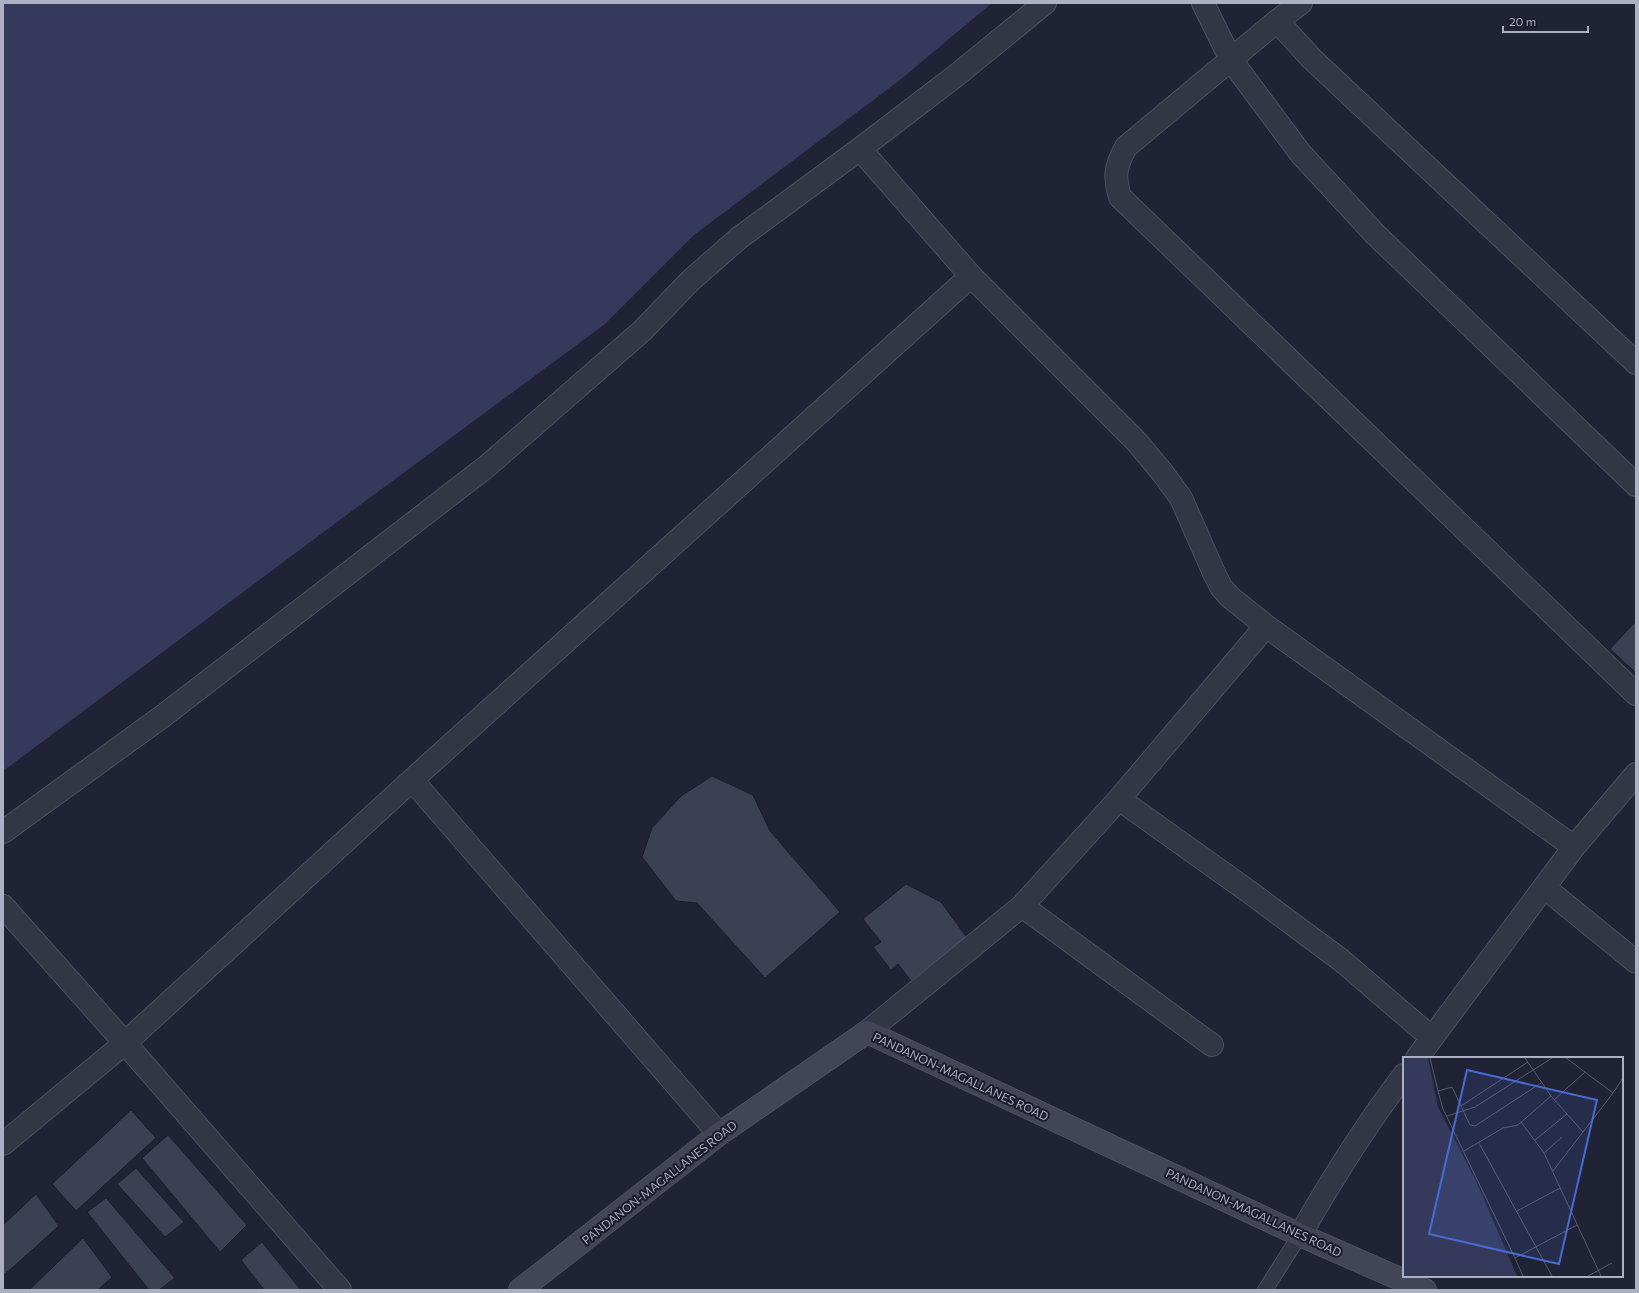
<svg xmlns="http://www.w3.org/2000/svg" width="1639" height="1293" viewBox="0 0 1639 1293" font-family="Commissioner,sans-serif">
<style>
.water{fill:#35395b}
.building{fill:#3c4055;stroke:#1b1d2c}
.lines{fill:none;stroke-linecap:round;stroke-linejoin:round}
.lane-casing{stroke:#4e5060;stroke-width:16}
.street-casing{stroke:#4e5060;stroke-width:24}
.secondary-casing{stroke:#4e5060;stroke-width:24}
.lane{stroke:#333645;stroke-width:14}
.street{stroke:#333645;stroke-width:22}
.secondary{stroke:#424458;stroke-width:22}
.labels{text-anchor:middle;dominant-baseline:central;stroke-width:4;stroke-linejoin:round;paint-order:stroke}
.street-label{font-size:12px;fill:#adb0c2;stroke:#191b2a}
.inset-road{fill:none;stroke:#585b6d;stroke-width:1}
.view{fill:#486bd1;fill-opacity:0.15;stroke:#486bd1;stroke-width:2}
.inset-edge{fill:none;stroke:#adb0c2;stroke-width:2}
</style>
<rect width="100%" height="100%" fill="#202335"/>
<path class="water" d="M3,3H992L900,80L694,235L605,324L360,505L3,771Z"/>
<path class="building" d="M1636,621V673L1610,649Z
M712,776L753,795L770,831L840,912L765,978L697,903L676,901L642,857L652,828L681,796Z
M906,884L941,902L967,938L911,981L898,964L891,970L873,947L881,942L863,919Z
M131,1110L156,1138L76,1211L52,1184Z
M168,1135L247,1225L220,1252L142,1158Z
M136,1168L184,1222L165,1237L117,1184Z
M36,1194L59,1226L3,1276V1225Z
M106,1198L175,1278L159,1290H149L87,1212Z
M83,1238L112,1277L98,1290H29Z
M262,1242L301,1290H264L241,1260Z"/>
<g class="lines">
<defs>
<path id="lane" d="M1265,1290L1300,1235"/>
<path id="street" d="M1203,3L1231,60L1301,154L1375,234L1636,485
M1301,3L1277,21L1126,147C1115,167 1114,176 1120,197L1636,694
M1277,21L1312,59L1636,363
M860,149L971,276L1136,441L1162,472L1181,498L1214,573L1221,587L1230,597L1266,626L1574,847
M412,780L719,1134
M1119,799L1248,891L1341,960L1432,1038
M3,832L163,716L486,467L643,330L690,281L739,238L860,149L958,74L1045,3
M1544,887L1636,962
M3,906L125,1043L340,1290
M1022,906L1212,1045
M867,1032L1022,906L1119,799L1266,626
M1417,1058L1574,847L1636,774
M3,1144L125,1043L412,780L971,276
M1300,1235C1332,1179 1365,1126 1404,1075"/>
<path id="secondary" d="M520,1290L719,1134L867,1032L1300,1235L1425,1290"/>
</defs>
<use href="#lane" class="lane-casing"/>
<use href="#street" class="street-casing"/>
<use href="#secondary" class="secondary-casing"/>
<use href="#lane" class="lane"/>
<use href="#street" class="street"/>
<use href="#secondary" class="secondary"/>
</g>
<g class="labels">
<g class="street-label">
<text transform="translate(961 1076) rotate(25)">PANDANON-MAGALLANES ROAD</text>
<text transform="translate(659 1182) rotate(-38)">PANDANON-MAGALLANES ROAD</text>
<text transform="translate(1254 1212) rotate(25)">PANDANON-MAGALLANES ROAD</text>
</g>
</g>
<g transform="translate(1403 1057)">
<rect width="220" height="220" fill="#202335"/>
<path d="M0,1H25L35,50L73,124L114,219H0Z" fill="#35395b"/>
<path class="inset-road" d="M27,1L35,34M122,1L148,39L180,75M210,36L220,21M151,43L182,15M58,49L125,5M44,59L72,50L149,1M118,65L141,96L198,219M132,83L164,57M76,86L149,219M61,94L100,71L115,68L148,39M141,96L159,80M150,114L210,36L163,1M114,154L157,131M112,201L40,52L35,34L49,30L67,68L72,69L138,26M120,219L112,201L174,168M185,219L209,206"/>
<path class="view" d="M64,13L194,43L156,207L26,177Z"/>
<rect width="220" height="220" class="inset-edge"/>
</g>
<rect width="1639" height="1293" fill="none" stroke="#adb0c2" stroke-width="8"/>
<path d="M1503 26v6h85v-6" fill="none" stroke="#adb0c2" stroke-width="2"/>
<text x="1509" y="26" font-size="12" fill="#adb0c2" stroke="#191b2a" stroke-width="3" paint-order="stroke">20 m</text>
</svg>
